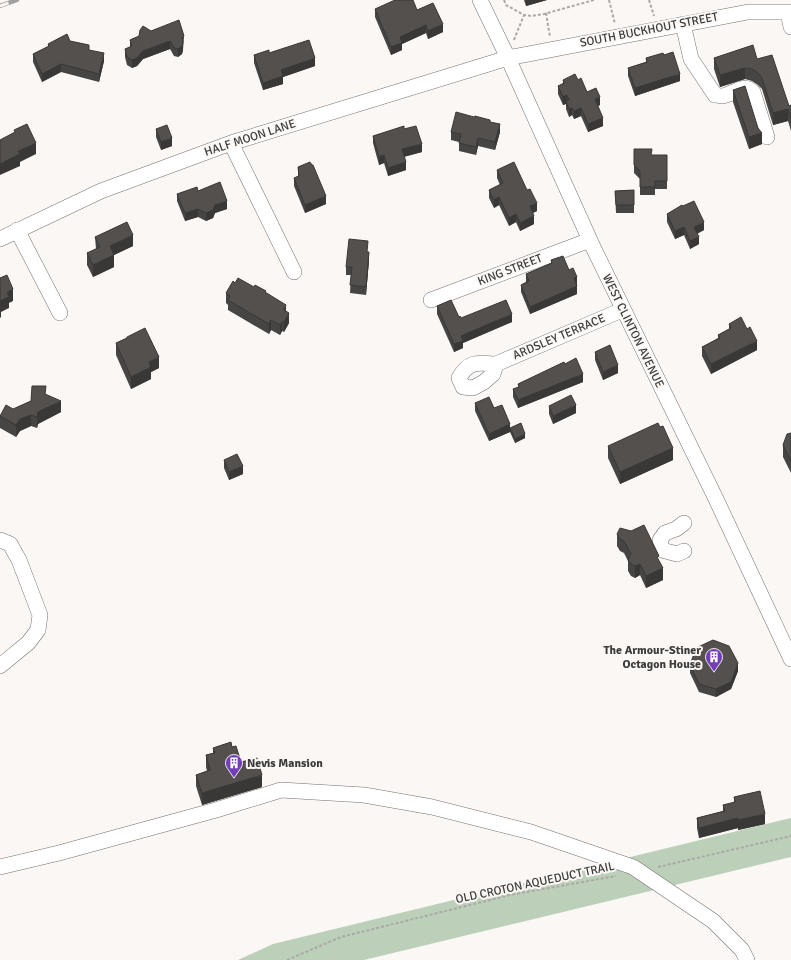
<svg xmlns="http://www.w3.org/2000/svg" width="791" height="960" viewBox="0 0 791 960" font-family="Signika,sans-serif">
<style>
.green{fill:#bccfb8}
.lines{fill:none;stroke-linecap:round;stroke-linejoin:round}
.minor-casing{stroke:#757271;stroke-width:16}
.path{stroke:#aba9a8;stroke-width:2;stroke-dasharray:3 2;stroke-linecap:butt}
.minor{stroke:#fff;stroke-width:15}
.rail-casing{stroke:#a3a1a0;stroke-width:4.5}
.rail{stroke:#faf7f5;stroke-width:3;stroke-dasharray:9;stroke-linecap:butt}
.wall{fill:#474543}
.shaded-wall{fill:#3a3837}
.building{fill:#53504e;stroke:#3a3837}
.labels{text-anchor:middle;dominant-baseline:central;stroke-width:4;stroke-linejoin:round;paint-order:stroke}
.street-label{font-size:12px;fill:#3c3b3a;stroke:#faf7f5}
.poi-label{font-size:12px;font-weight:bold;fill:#3c3b3a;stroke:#faf7f5;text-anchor:end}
</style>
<rect width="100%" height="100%" fill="#faf7f5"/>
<path class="green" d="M791,818V857L364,960H238L273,944Z"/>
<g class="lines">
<defs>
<path id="minor" d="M480,0L508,58L593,247L716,499L791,659
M788,12L791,27
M683,24L691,59L715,95C717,95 720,96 722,96C733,95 743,82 753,92L767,137
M231,143L294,272
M17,230L60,313
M0,239L101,191L231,143L508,58L748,12H791
M431,300L590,240
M496,364L493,374L484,382L473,388L463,387L459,378C469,360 478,363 496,364L622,310
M684,523L676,529L665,533L660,540L662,550L677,554L684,551
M0,540L10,544L19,560L40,615L38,630L28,643L0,666
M0,867L59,853L216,810L281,790L364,795L432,807L531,832L633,867L713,921L742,950L747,960"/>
</defs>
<use href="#minor" class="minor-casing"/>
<path class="path" d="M504,0L506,5L524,15L532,16L544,14L594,0
M609,0L615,24
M649,0L654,16
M546,13L550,37
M514,40L524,15
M658,867L791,836
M287,960L341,937L510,895L616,876"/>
<use href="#minor" class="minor"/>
<defs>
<path id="rail" d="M0,6L17,0"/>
</defs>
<use href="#rail" class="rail-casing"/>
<use href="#rail" class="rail"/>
</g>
<path class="wall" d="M524,0H547L526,6Z
M375,9L417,10L443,32L428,39L426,33L402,44V50L391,55L375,17Z
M151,31L184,44H183V50L182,54L178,57L174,56L170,49L143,59L137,66L132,68L127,65L125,57V49L130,47V40Z
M70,41L89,50L104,61L99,82L61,72L42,82L33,62V54L48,47V44Z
M269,53L315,66L283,77V84L263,90L254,63V55Z
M646,58L680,81L635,96L628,76V68L646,62Z
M714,58L757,59L789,106L791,105V131L788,121L773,125L762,89L758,85L752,81L745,79L720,87L714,69Z
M563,80H578L587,92L600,105L598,106L603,126L588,132L581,116L574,119L572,115L569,117L566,109V104L563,105L558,94V86L563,84Z
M733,90L758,128L762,144L749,149L733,102Z
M490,122L500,132L495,150L478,146L476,155L459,151V142L451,140V132Z
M156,129L172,146L161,150L156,137Z
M404,129L422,152L404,157L406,170L388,176L384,163L379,165L373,143V136Z
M634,149L652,155H667V189H655V195H640V179L634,173Z
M298,167L326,204L305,213L294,186V178L298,176Z
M497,170L537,211L533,213L534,224L520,231L516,222L509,226L499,205L494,208L489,198V190L500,185L497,178Z
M634,190V213H616L615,191Z
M198,191L227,209L215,213L213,218L206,221L198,217L185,221L177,201V194Z
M667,214L704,230L697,234L699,244L690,249L684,235L675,239L667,222Z
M95,237L133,246L114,255V267L93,277L87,265V253L96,249Z
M368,252L369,260L366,295L350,293L351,275H346V267Z
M551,260L569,270L577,285H576L577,294L530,314L521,292V285L526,282V274L551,263Z
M235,283L254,287L266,293L286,311L289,323L284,332L282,331L280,335L271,330L269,334L228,310V305L226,303V293Z
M437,306L461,318L512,322L463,343V348L454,352L437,314Z
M729,324L757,350L711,374L702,356V347L718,338V335L729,329Z
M127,337L159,368L151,372V379L131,389L116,355V343L127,338Z
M595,352L618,373L603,380L595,360Z
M565,364L583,382L518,408L513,397V389L518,387V384Z
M45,394L61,412L38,424L37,428L31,426L20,431L16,437L0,428V416Z
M475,403L494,408L510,428L525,438L515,443L510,432L489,441L475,411Z
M549,406L576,413L553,424L549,414Z
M660,427L673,460L620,484L608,458V446Z
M791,433V473L783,457V445Z
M224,460L243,474L229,480L224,468Z
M617,534L659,561L663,580L646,588L640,575L635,578L631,576L628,571V561L624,553L620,551L617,546Z
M690,665L738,671L731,689L716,697L699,692L690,673Z
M232,747L241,762L262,787L202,805L196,786V775L207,771L206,767V755L213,753V748Z
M734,797L765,824L738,830V828L699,838L697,828V818L723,811V805L734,803Z"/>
<path class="shaded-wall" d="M526,0H547L526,6Z
M443,24V32L428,39V31Z
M426,25V33L402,44V50L391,55V47L400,37Z
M184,36L183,50L182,54L178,57V49L182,37Z
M170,41V49L143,59L137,66L132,68V60L143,51Z
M104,53V61L99,82V74Z
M315,58V66L283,77V84L263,90V83L281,70Z
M61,64V72L42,82V74Z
M745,68V79L720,87V75Z
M680,74V81L635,96V88Z
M567,95V103L566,101V104L563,105V97Z
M600,97V105L595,107V99Z
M572,108V115L569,117V109Z
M581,108V116L574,119V111Z
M788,109V121L773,125V113Z
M603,118V126L588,132V124Z
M500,124V132L495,150V142Z
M762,133V144L749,149V137Z
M172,138V146L161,150V142Z
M478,138V146L476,155V147Z
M36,143V154L20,162V166L0,175V164L18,151Z
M422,144V152L402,157V149Z
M384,155V163L379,165V157Z
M406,162V170L388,176V168Z
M326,196V204L305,213V205Z
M499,197V205L494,208V200Z
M227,201V209L215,213L213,218L206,221V213L215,205Z
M537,203V211L530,214V206Z
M198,209V217L185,221V213Z
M516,214V222L509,226V218Z
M534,216V224L520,231V223Z
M704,222V230L694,235V227Z
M684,227V235L675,239V231Z
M133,235V246L114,255V267L93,277V265L110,246Z
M699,237V244L690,249V241Z
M369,252V260L366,295V287Z
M577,277V285L574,286V278Z
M577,286V294L530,314V307Z
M13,289V301L9,303V308L1,312V317L0,318V301L7,292Z
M286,305V315L284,310Z
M289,313V323L284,332V322Z
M512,314V322L463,343V348L454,352V344L461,336Z
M271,320V330L269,334V324Z
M282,322V331L280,335V325Z
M757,341V350L711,374V364Z
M159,357V368L151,372V379L131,389V377L149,362Z
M618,365V373L603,380V372Z
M583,374V382L518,408V400Z
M61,401V412L38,424L37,428V417L38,412Z
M576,405V413L553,424V416Z
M31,415V426L20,431L16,437V425L20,419Z
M510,424V430V428V432L489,441V434Z
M525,434V438L515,443V439Z
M673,448V460L620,484V472Z
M243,466V474L229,480V472Z
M640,564V575L635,578V566Z
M663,568V580L646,588V576Z
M738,663V671L731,689L716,697V689Z
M262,775V787L202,805V793Z
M765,814V824L738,830V820Z
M738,818V828L699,838V828Z"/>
<path class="building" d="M395,0H413L417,10L433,3L443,24L428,31L426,25L400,37L402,43L391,47L375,9Z
M179,20L184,36L182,37L183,42L182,46L178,49L174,48L170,41L143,51L137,58L132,60L127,57L125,49L132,46L130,40L139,36L140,30L143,26L151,31Z
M67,34L70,41L89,45V50L104,53L99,74L61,64L42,74L33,54L49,46L48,44Z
M309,40L315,58L281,70L283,76L263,83L254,55L269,50V53Z
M753,45L757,59L772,55L789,106L791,105V119L788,109L773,113L762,78L758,73L752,69L745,68L720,75L714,58Z
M673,52L680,74L635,88L628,68L647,62L646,58L663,53L664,55Z
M575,74L578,80L581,78L587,92L596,88L600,97L595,99L603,118L588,124L581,108L574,111L572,108L569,109L566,101L569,100L567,95L563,97L558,86L564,83L563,80Z
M745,86L758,128L762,133L749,137L733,90Z
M456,112L474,117L475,116L490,120V122L500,124L495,142L478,138L476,147L459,143L461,134L451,132Z
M27,124L36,143L18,151L20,154L0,164V140L15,132L14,130Z
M167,125L172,138L161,142L156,129Z
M404,126V129L416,126L422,144L402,149L406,162L388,168L384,155L379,157L373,136Z
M634,149H652L651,155H667V181H655V187H640V171L634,165Z
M310,162L312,165H313L326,196L305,205L294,178L299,176L298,167Z
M514,162L527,190L530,189L537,203L530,206L534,216L520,223L516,214L509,218L499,197L494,200L489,190L503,183L497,170Z
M220,182L227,201L215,205L213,210L206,213L198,209L185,213L177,194L197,187L198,191Z
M634,190V205H616L615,191Z
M694,201L704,222L694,227L699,237L690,241L684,227L675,231L667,214L682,205L683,206Z
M127,222L133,235L110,246L114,255L93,265L87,253L100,247L95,237Z
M349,239L368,241L367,252H369L366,287L350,285L352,267H346Z
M563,256L569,270L573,268L577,277L574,278L577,286L530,307L521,285L529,281L526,274L552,263L551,260Z
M7,275L13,289L7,292L9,297L0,301V278Z
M238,278L254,287L255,285L266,291L265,292L286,305L284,310L289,313L284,322H282L280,325L271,320L269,324L228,300L230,296L226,293L233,281L235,283Z
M451,300L459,317L460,316L461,318L506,300L512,314L461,336L463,341L454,344L437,306Z
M741,317L747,329L750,327L757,341L711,364L702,347L720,338L718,335L731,328L729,324Z
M145,328L159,357L149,362L151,367L131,377L116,343L127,338V337Z
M610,345L618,365L603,372L595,352Z
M576,358L583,374L518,400L513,389L519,387L518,384L564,362L565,364Z
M32,386H46L45,394L61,401L38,412L37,417L31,415L20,419L16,425L0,416L6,405L13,409L31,401Z
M571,395L576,405L553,416L549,406Z
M489,397L494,408L502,405L510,424L489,434L475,403Z
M521,423L525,434L515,439L510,428Z
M658,423L660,427L663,426L673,448L620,472L608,446Z
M791,433V461L783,445L787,434Z
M237,454L243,466L229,472L224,460Z
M644,525L659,556L657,557L663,568L646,576L640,564L635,566L631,564L628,560L631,554L624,541L620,539L617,534L620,528L631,531Z
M713,640L729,646L738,663L731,682L716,689L699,684L690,665L696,648Z
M231,742L232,747L236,746L241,762L257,758L262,775L202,793L196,775L210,770L206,755L215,753L213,748Z
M760,791L765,814L738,820V818L699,828L697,818L725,811L723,805L735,802L734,797Z"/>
<defs>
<symbol id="building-pin" viewBox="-11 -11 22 30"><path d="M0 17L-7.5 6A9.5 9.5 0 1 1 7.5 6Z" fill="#743fb6" stroke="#faf7f5"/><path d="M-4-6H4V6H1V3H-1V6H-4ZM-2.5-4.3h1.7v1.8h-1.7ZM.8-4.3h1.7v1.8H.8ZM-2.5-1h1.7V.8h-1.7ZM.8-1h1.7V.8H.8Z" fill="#fff"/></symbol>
</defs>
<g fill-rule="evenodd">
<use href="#building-pin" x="704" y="647" width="20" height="27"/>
<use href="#building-pin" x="224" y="753" width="20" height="27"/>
</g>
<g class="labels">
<g class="street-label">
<text transform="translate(649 30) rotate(-11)">SOUTH BUCKHOUT STREET</text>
<text transform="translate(250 138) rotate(-18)">HALF MOON LANE</text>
<text transform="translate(510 270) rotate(-21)">KING STREET</text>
<text transform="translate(633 331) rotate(64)">WEST CLINTON AVENUE</text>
<text transform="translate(559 337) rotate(-23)">ARDSLEY TERRACE</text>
<text transform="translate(535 883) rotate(-12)">OLD CROTON AQUEDUCT TRAIL</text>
</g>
<g class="poi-label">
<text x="701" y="650">The Armour-Stiner<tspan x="701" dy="14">Octagon House</tspan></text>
<text x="247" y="763" text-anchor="start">Nevis Mansion</text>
</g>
</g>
</svg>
